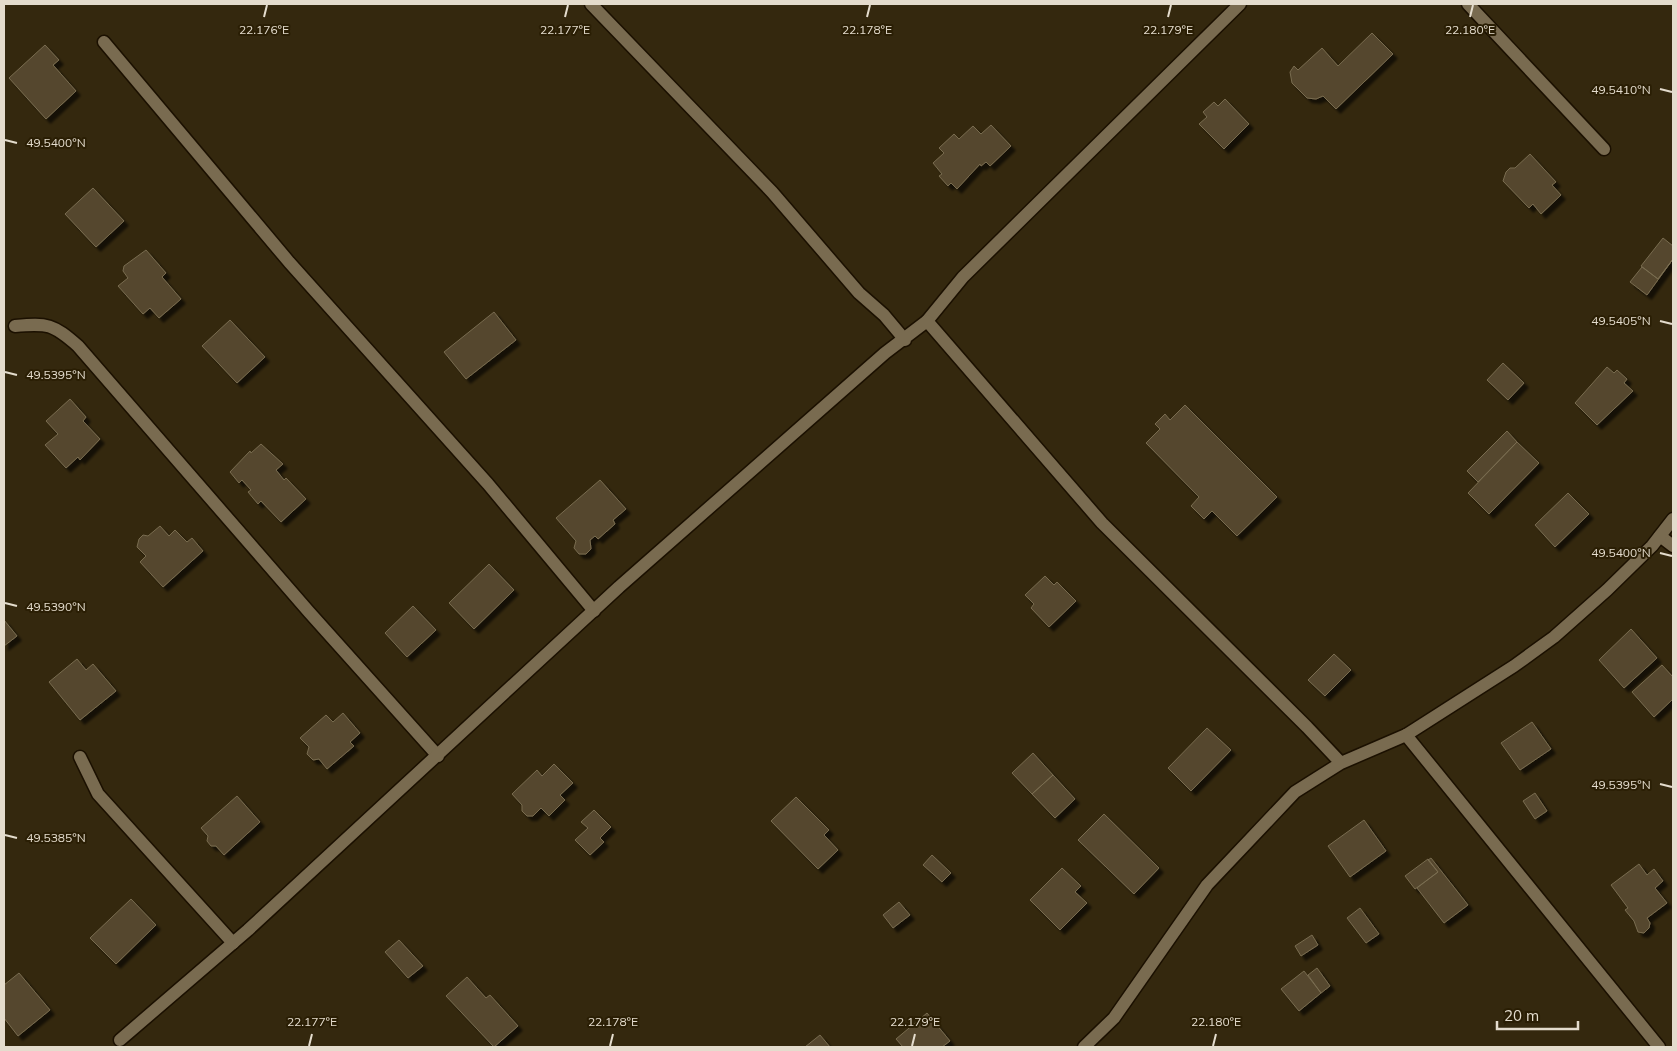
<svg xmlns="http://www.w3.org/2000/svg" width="1677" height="1051" viewBox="0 0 1677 1051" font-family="Mulish,sans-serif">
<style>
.building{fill:#54472d;stroke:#796c50;filter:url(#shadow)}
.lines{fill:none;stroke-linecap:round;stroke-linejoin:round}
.service-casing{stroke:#1b1000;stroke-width:15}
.minor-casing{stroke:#1b1000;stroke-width:15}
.service{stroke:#796b50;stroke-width:12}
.minor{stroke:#796b50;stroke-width:12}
.ticks{fill:none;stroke:#e4dccd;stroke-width:2}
.ticks-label{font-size:12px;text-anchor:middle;fill:#e4dccd;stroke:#2a1e04;stroke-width:4;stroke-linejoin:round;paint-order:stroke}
</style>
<defs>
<filter id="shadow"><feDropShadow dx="4.5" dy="4.5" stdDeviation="1" flood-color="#0009"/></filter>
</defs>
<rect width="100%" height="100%" fill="#34280e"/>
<path class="building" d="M1372,33L1393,54L1336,109L1323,96L1316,99L1307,98L1292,83L1290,72L1294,66L1298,70L1322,48L1338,66Z
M45,45L59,60L53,65L76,91L46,119L9,78Z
M1225,99L1249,124L1224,149L1199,124L1207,117L1203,112L1214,102L1218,106Z
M991,125L1011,146L990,166L986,162L981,166L980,164L957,189L951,183L948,186L939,176L942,174L933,163L944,153L939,148L954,134L959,139L973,126L981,134Z
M1530,154L1556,182L1552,185L1561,195L1541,214L1533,204L1529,208L1503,181L1506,172L1510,168H1515Z
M93,188L124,221L96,247L65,214Z
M1663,238L1673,246V259L1658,279L1641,266Z
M146,250L166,273L162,277L181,299L159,318L150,308L143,314L118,286L128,278L123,271L124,266Z
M1673,259L1647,295L1630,282L1642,267L1658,279Z
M494,312L516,340L466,379L444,352Z
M230,320L265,357L237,383L202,346Z
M1503,363L1524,383L1508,400L1487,380Z
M1607,367L1614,373L1617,370L1627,379L1624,383L1633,391L1597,425L1575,403Z
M70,399L86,417L83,421L100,439L80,460L78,457L66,468L45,445L58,434L46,421Z
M1185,405L1277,497L1237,536L1212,511L1204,519L1191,506L1199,497L1146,443L1160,429L1155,424L1165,414L1170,420Z
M1507,431L1517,442L1478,482L1467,471Z
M1517,442L1539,463L1489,514L1468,493Z
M261,444L283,464L276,470L284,480L286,478L306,499L281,522L261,501L258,504L248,492L251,490L242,480L239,483L230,472L250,451L251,453Z
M600,480L626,509L613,520L615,524L598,539L595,536L590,540L591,549L586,554H579L574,548L576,541L556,518Z
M1568,493L1589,514L1555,547L1535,525Z
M160,526L169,536L175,530L187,542L192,538L203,551L163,587L140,562L146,556L137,547L139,539L143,535L148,536Z
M489,564L514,590L474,629L449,603Z
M1045,576L1054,585L1057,582L1076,601L1049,627L1031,608L1034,604L1025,595Z
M413,606L436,630L407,657L385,633Z
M4,620L17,636L4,646Z
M1631,629L1657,658L1624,688L1599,660Z
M1334,654L1351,670L1325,696L1308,680Z
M77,659L86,670L93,664L116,691L80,720L49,682Z
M1662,665L1673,677V699L1654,717L1632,692Z
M343,713L360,733L350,742L354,746L327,769L319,759L313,760L307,754L309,747L300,738L326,715L333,722Z
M1532,722L1551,749L1520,770L1501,743Z
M1207,728L1231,750L1191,791L1168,768Z
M1033,753L1053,775L1032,794L1012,773Z
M554,764L573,783L560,795L565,800L549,816L541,808L533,816H527L522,811V805L512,794L537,770L542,776Z
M1053,775L1075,799L1055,818L1032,794Z
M1535,793L1547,811L1535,819L1523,801Z
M237,796L260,822L224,855L216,846H211L207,841L208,836L201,828Z
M796,797L829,830L824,835L838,850L818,869L771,821Z
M594,810L611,827L600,838L604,842L590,855L575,840L588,828L581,822Z
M1104,814L1159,868L1134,894L1078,840Z
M1364,820L1386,851L1350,877L1328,846Z
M932,855L951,873L942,882L923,865Z
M1431,858L1468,905L1444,923L1417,888L1438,872L1428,860Z
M1428,859L1438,872L1415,889L1405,876Z
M1639,864L1647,875L1654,869L1663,881L1655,888L1667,903L1647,918L1650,923L1649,928L1644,933L1638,932L1634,921L1625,910L1628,908L1611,885Z
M1062,868L1081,886L1075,892L1087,903L1060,930L1030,900Z
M131,899L156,925L116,964L90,938Z
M899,902L910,915L893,928L883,915Z
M1360,908L1379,934L1366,943L1347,918Z
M1312,935L1318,945L1301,956L1295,946Z
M399,940L423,966L408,978L385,952Z
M1317,968L1330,986L1321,993L1308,975Z
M1304,971L1321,993L1299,1011L1281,989Z
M19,973L50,1010L18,1036L4,1018V985Z
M467,977L486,998L490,995L518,1026L494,1047L446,996Z
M927,1013L950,1041L942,1047H903L896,1039Z
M820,1035L830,1047H805Z"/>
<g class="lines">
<defs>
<path id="service" d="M1468,4L1604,149
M104,42L289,262L488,484L594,611
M927,321L963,277L1240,4
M15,326C48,323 53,324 78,346L309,612L438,756
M1660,536L1673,546
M1406,735L1659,1047
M80,757L98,794L233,943"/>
<path id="minor" d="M591,4L772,192L859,293L884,315L905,340
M120,1040L248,930L619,587L885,353L927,321L1102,523L1307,727L1341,763
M1084,1047L1114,1018L1207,885L1295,792L1341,763L1406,735L1514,666L1554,637L1607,590L1652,546L1673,519"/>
</defs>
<use href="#service" class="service-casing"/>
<use href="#minor" class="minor-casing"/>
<use href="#service" class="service"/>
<use href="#minor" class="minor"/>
</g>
<path class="ticks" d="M264,17L267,5M565,17L568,5M867,17L870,5M1168,17L1171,5M1470,17L1473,5M1660,89L1672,92M5,140L17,143M1660,321L1672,324M5,372L17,375M1660,553L1672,556M5,603L17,606M1660,784L1672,787M5,835L17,838M309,1046L312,1034M610,1046L613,1034M912,1046L915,1034M1213,1046L1216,1034"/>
<g class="ticks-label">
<text x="264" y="34">22.176°E</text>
<text x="565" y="34">22.177°E</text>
<text x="867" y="34">22.178°E</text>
<text x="1168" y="34">22.179°E</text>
<text x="1470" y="34">22.180°E</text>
<text x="1621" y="94">49.5410°N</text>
<text x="56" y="147">49.5400°N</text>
<text x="1621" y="325">49.5405°N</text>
<text x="56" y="379">49.5395°N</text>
<text x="1621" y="557">49.5400°N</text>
<text x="56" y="611">49.5390°N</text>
<text x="1621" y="789">49.5395°N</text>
<text x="56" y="842">49.5385°N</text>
<text x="312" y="1026">22.177°E</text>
<text x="613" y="1026">22.178°E</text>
<text x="915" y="1026">22.179°E</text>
<text x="1216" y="1026">22.180°E</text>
</g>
<rect width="1677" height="1051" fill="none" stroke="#e4dccd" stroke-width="10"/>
<path d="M1497 1021v8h81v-8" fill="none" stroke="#e4dccd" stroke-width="2.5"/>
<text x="1504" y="1021" font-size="15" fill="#e4dccd" stroke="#2a1e04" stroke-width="4" paint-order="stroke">20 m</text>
</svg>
